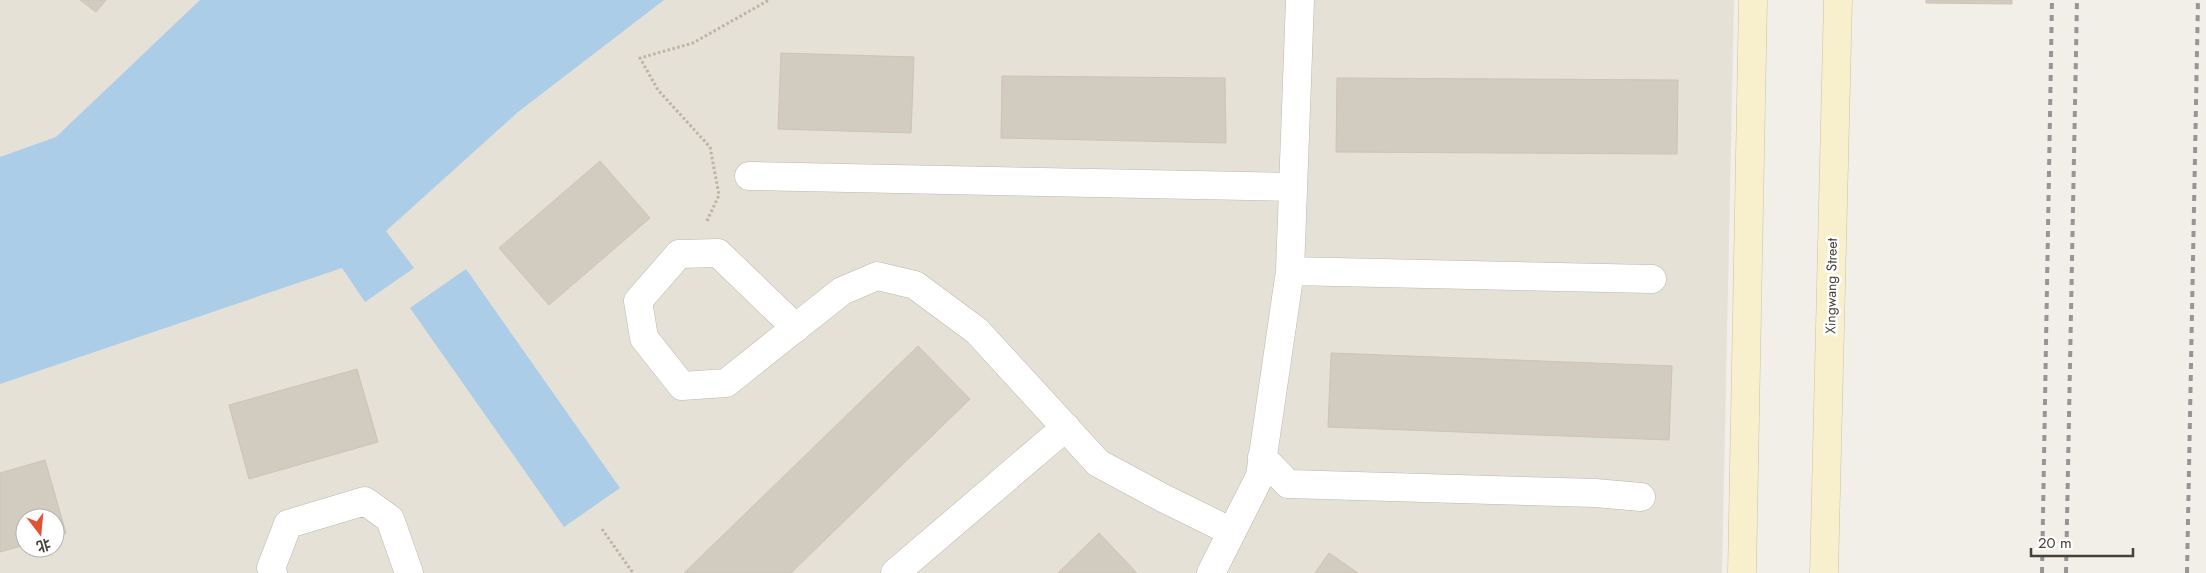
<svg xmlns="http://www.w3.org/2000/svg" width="2206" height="573" viewBox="0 0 2206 573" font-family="Jost,'Noto Sans SC',sans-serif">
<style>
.residential{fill:#e5e1d7;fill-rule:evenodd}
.water{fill:#abcde8}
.building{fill:#d2cbbf;stroke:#ccc3b3}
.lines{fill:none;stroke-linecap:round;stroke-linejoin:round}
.street-casing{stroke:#bcb7ac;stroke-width:29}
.secondary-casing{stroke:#cdc29d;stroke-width:29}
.path{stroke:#bdb39f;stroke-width:3;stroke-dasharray:2.5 2.5;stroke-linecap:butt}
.street{stroke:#fff;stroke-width:28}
.secondary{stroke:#f8efcc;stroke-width:28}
.rail{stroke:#969696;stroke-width:4;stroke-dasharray:6 6;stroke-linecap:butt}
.labels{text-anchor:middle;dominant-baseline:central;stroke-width:5;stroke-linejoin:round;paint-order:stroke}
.street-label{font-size:14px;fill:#454038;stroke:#fff}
</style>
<rect width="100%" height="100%" fill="#f2efe8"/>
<path class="residential" d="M0,0H1734L1722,573H0ZM25,518H55V548H25Z"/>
<path class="water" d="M200,0H664L518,112L386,231L414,268L365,302L342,268L0,384V157L56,137Z
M466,269L620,488L564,527L410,308Z"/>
<path class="building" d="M80,0H106L96,12Z
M1926,0H2012V4L1926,3Z
M781,53L914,57L911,133L778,129Z
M1002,76L1225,78L1226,143L1001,138Z
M1337,78L1678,80L1677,154L1336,152Z
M600,161L650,218L549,305L499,248Z
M918,346L970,399L791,573H684Z
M1331,353L1672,366L1669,440L1328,427Z
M357,369L378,442L249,479L229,405Z
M45,460L66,533L55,536V518H25V545L0,552V473Z
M1099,533L1137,573H1058Z
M1329,553L1358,573H1315Z"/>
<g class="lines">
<defs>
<path id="street" d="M749,176L1293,187
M1290,271L1300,0
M796,328L718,253L679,254L638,301L644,338L682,386L726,383L842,291L877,276L915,285L977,331L1098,463L1163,498L1232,532
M1262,457L1288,484L1595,493L1641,497
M273,573L271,568L288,524L365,501L390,519L409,573
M895,573L1066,427
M1211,573L1260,476L1290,271L1652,279"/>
<path id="secondary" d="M1742,573L1753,0
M1824,573L1838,0"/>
</defs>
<use href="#street" class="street-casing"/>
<use href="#secondary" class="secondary-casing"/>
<path class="path" d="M707,221L719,195L710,147L658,90L640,58L693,43L769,0
M602,529L633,573"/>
<use href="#street" class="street"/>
<use href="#secondary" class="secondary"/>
<path class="rail" d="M2042,573L2052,0
M2066,573L2077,0
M2187,573L2198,0"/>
</g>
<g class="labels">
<g class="street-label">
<text transform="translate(1831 286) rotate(-89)">Xingwang Street</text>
</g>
</g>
<g transform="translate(40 533) rotate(164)"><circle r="24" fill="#ffffff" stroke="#b5b3af"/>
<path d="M0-4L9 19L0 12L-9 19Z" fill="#e25130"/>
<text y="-8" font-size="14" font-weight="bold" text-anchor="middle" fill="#454038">北</text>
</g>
<path d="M2031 548v8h102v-8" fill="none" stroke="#454038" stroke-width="2.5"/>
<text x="2038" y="548" font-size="15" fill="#454038" stroke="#ffffff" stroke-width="4" paint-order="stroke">20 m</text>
</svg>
